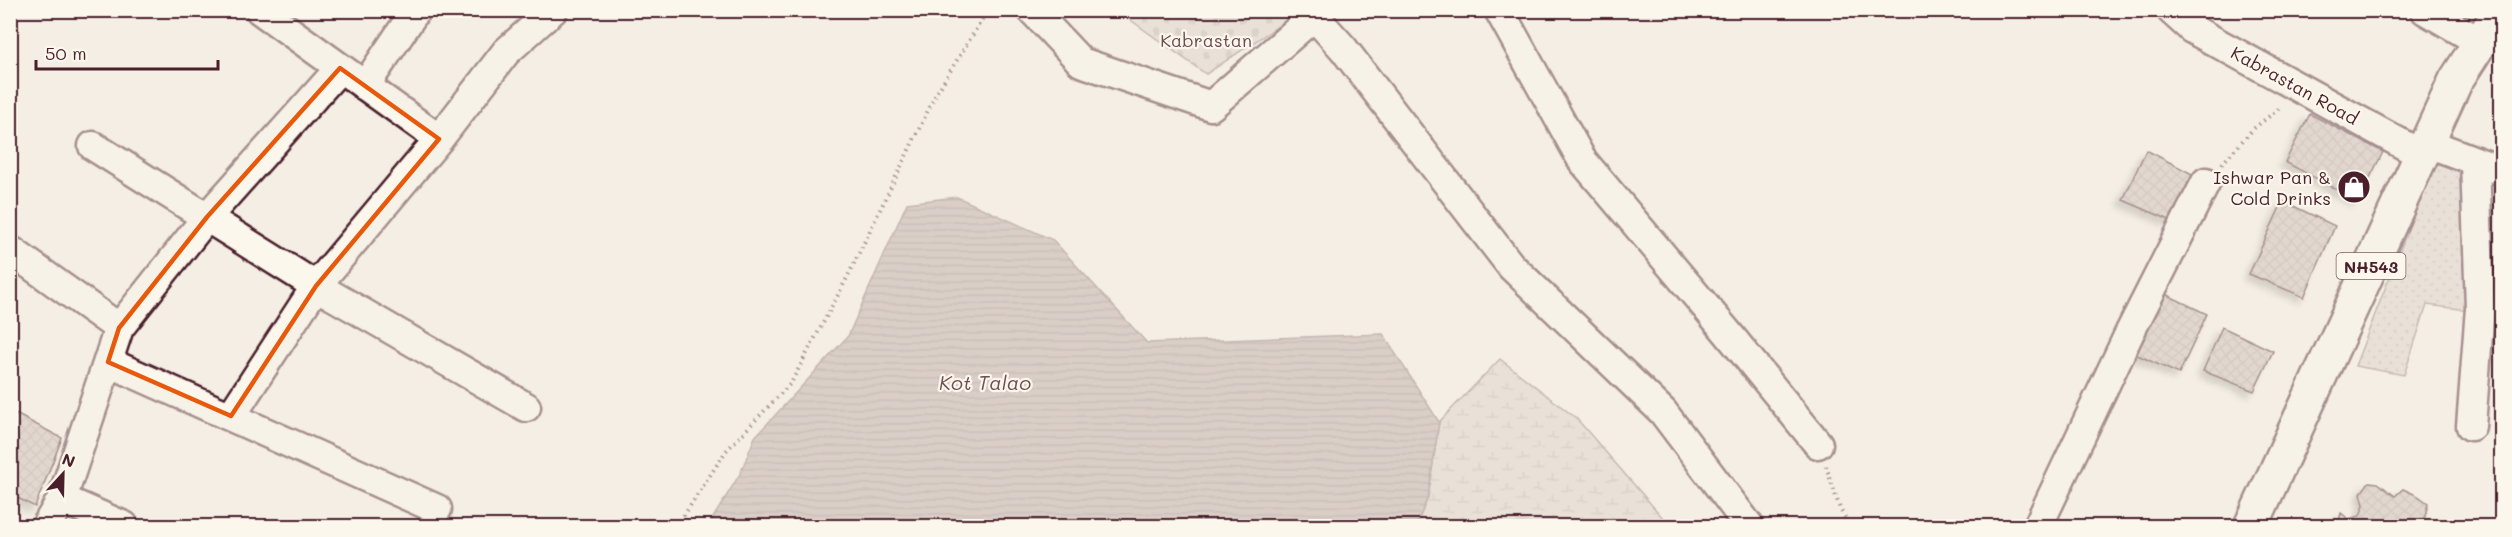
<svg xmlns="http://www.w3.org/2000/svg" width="2512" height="537" viewBox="0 0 2512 537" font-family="Mali,sans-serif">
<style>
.grass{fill:url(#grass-dots);stroke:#92787a;stroke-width:1.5}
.wetland{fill:url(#wetland-marsh);stroke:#92787a;stroke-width:1.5}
.cemetery{fill:url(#cemetery-stones);stroke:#92787a;stroke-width:1.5}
.water{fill:url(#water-rules);stroke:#8d7174;stroke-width:1.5}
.building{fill:url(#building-cross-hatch);stroke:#4a1f2b;stroke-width:1.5;filter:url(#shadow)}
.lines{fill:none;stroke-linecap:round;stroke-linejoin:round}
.street-casing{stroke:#4a1f2b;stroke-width:33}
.highway-casing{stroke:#4a1f2b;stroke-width:38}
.path{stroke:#4a1f2b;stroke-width:4;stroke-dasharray:1.5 4.5;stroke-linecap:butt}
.street{stroke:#fbf7ec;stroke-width:28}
.highway{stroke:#fbf7ec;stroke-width:33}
.marked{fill:none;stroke:#e8590c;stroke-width:4.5;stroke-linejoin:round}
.labels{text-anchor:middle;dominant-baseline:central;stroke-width:4.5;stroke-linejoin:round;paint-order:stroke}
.shield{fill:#fbf7ec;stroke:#7f6065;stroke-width:1.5}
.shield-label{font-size:16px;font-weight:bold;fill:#4a1f2b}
.park-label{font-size:18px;fill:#6e4b52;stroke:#fbf7ec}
.street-label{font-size:18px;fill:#4a1f2b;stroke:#fbf7ec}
.poi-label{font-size:18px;fill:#4a1f2b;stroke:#fbf7ec;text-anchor:end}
.water-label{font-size:20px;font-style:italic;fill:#714f56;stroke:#fbf7ec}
</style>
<defs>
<pattern id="grass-dots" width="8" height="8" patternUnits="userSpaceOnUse" patternTransform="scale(1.5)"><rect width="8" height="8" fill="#dbd0c9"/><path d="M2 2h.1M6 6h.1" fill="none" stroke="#bdb2ad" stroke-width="1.8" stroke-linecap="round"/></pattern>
<pattern id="wetland-marsh" width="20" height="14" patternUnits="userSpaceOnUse" patternTransform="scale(1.5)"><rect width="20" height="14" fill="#dbd0c9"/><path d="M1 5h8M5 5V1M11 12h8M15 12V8" fill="none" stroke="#bdb2ad"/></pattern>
<pattern id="cemetery-stones" width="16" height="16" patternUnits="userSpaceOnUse" patternTransform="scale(1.5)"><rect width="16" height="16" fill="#dbd0c9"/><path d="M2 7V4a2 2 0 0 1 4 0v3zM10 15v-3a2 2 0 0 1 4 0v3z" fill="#bdb2ad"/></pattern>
<pattern id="water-rules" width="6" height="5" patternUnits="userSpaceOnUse" patternTransform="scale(1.5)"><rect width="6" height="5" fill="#baa7a5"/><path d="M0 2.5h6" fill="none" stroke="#998787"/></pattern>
<pattern id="building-cross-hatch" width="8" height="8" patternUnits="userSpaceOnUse" patternTransform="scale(1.5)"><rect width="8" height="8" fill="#cabbb6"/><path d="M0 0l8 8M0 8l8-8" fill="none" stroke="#afa09d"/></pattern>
<filter id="shadow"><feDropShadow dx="-5.5" dy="5.5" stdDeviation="3" flood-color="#0004"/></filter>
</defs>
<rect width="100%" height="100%" fill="#f4eee4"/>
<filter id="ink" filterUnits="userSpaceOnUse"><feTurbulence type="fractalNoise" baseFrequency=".0167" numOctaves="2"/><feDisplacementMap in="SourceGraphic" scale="12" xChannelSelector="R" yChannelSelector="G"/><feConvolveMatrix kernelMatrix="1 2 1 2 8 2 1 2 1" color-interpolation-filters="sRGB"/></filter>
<g filter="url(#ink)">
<path class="grass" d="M2435,160L2468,170V310L2427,305L2404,375L2355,366Z"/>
<path class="wetland" d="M1500,359L1576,418L1670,526H1416L1428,497L1439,422Z"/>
<path class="cemetery" d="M1118,11H1301L1206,74Z"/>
<path class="water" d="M957,197L1053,240L1147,343L1383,334L1439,422L1428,497L1416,526H708L740,474L755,437L848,336L907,203Z"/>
<path class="building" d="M2310,114L2383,152L2358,201L2285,162Z
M2146,150L2200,178L2179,224L2123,200Z
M2283,201L2335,226L2304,297L2249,274Z
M2157,290L2207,314L2179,374L2133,353Z
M2222,327L2273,351L2254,391L2203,371Z
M10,411L62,438L35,507L10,494Z
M2369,482L2378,483L2395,496L2403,489L2418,496L2428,503L2425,517L2416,526H2342L2339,520L2341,513L2349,519L2360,516L2364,505L2361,493Z"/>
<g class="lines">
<defs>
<path id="street" d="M260,10L439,139
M1032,10L1081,62L1211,106L1321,10
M1499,10L1582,160L1727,332L1818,444
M2171,10L2192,29L2422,155
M2425,10L2480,42
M1314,16L1343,48L1511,266L1663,412L1749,526
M365,86L416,10
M2428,143L2502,171
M93,146L316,286L526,407
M10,250L119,328
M108,362L437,509
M231,416L316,286L439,139L506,52L553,10
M2471,426L2480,308L2475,161
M62,499L124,526
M46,526L62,499L119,328L207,217L340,68
M2038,526L2129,334L2206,182"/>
<path id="highway" d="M2251,526L2456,80L2501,10"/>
</defs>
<use href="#street" class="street-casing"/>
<use href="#highway" class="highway-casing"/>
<path class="path" d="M2222,164L2253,129L2281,107
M1826,466L1840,509L1850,526
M677,526L726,451L791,383L847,278L936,94L988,10"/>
<use href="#street" class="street"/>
<use href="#highway" class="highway"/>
</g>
</g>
<path d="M0 0H2512V537H0ZM340,68L439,139L316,286L231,416L108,362L119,328L207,217Z" fill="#f4eee4" fill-opacity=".55" fill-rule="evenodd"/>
<path class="marked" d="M340,68L439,139L316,286L231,416L108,362L119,328L207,217Z"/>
<defs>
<symbol id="shop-disc" viewBox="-11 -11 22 22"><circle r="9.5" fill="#4a1f2b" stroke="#fbf7ec"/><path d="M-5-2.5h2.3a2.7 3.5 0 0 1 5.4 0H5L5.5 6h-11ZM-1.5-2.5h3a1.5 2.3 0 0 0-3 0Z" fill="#fff"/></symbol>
</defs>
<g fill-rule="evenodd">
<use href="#shop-disc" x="2335" y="168" width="38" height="38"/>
</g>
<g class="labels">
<rect class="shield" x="2336.5" y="253" width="69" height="26" rx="4.5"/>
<g class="shield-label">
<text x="2371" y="266">NH543</text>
</g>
<g class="park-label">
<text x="1206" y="40">Kabrastan</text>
</g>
<g class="street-label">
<text transform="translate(2295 85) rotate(29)">Kabrastan Road</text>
</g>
<g class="poi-label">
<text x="2331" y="177">Ishwar Pan &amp;<tspan x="2331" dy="21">Cold Drinks</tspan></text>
</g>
<g class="water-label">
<text x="985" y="382">Kot Talao</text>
</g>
</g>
<rect width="2512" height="537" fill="none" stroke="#fbf7ec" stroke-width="36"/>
<rect x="18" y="18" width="2476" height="501" fill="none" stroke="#4a1f2b" stroke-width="2" filter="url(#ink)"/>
<g transform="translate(63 474) rotate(22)" stroke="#fbf7ec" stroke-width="4.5" paint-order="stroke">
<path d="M0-4.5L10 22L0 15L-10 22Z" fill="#4a1f2b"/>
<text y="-9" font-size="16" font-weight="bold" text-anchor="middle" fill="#4a1f2b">N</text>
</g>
<path d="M36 60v9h182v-9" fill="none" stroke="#4a1f2b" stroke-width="3"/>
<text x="45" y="60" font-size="18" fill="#4a1f2b" stroke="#fbf7ec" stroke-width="4.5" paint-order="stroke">50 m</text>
</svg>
